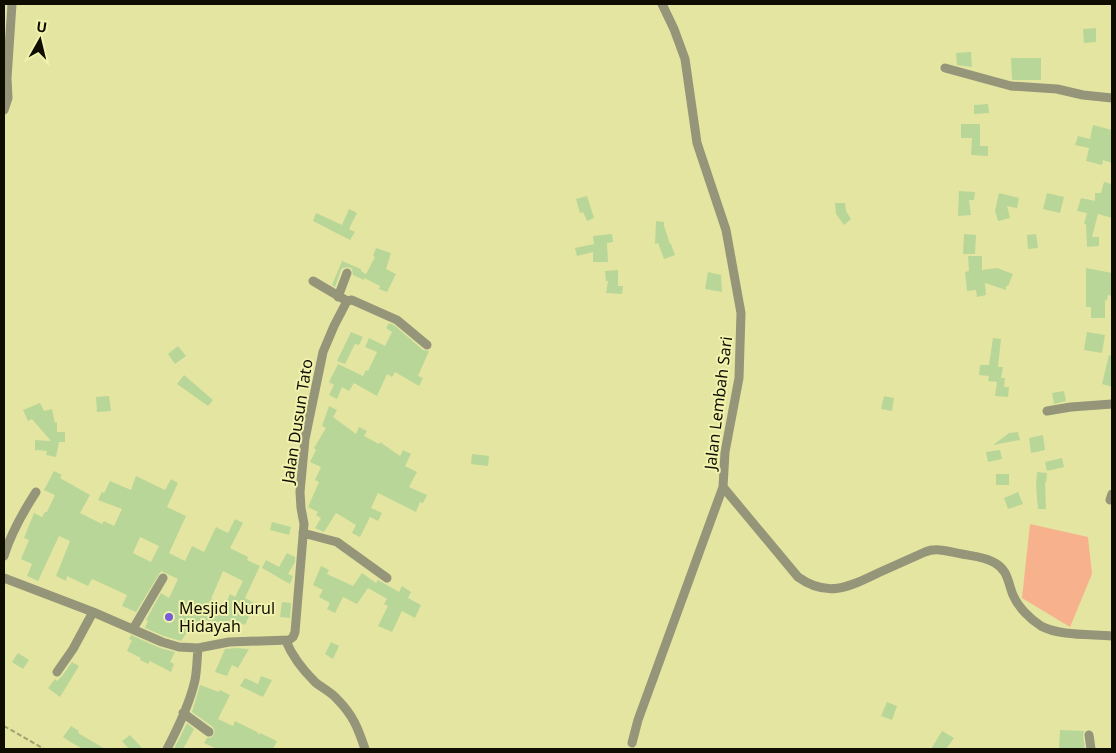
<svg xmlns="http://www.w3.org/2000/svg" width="1116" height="753" viewBox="0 0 1116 753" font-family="'Noto Sans',sans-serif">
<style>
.green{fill:#f7b18d}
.building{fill:#b9d699;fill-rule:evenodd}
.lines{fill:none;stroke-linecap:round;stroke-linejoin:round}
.path{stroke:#a1a26f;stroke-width:2;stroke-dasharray:5 2.5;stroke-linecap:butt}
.street{stroke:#949579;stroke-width:9}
.poi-dot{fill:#775ed9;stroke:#f1f2ae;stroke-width:2}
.labels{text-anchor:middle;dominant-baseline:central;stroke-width:4;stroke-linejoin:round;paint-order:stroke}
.street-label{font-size:16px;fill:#0e0d00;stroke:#f1f2ae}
.poi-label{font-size:16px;fill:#0e0d00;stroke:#f1f2ae;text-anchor:start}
</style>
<rect width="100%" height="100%" fill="#e4e5a1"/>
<path class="green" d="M1030,524L1088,537L1092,574L1070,627L1022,598Z"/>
<path class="building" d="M1096,28V42L1084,43L1083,29Z
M971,52L972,67L957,65L956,53Z
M1011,58H1041V80H1012Z
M988,104L989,113L974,114V105Z
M961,124H980V146H988V156L971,155L972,138H961Z
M1093,125L1112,130V163L1103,160L1102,165L1086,161L1089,148L1075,145L1078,136L1090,139Z
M1104,182L1112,184V218L1098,214L1092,237H1099V246L1087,247L1086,224H1084L1087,213L1077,211L1081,198L1095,201V193H1101Z
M959,191L975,192L974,200H969L971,215L958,216Z
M999,193L1019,198L1017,208L1007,206L1010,218L998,221L995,211Z
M1047,193L1064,197L1060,213L1043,209Z
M587,196L594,218L587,221L583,212L580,213L576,199Z
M835,203H845L846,211L851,219L844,225L836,214Z
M349,209L357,213L349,229L355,232L350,240L313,221L316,213L342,225Z
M656,221L664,222V226L670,244H671L675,255L664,259L658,243L655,244Z
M612,234L613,242L607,243L608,262H593V252L577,256L575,248L594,244L593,236Z
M964,234L976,235L975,254H963Z
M1036,234L1038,248L1028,249L1027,235Z
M376,248L391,253L386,269L396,274L387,292L379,289L380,286L364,278V280L353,275L352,269L349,267L343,268L341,270L335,287L332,285L342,261L361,269V271L366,274L375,257L373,256Z
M968,256H982V270L997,268L1013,274L1008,286H1006V290L985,283L986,295L977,297L976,290L967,291L965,272L969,271Z
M1086,268L1112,273V296L1108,295L1107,300H1105V318H1091V307H1086Z
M618,270V286H623L622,294L606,293L608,281H606L605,271Z
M708,272L721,275L722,292L705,289Z
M389,323L394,325L423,350L429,351L418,376L423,378L419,386L395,372L392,377L387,374L377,396L354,383L349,391L342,387L337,399L329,395L334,385L329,382L338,364L363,376L366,370L368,371L377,352L365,347L369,338L385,346L392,332L386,328Z
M351,332L363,337L359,345L355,344L345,364L337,361Z
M1087,332L1105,335L1102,353L1084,350Z
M993,338L1001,339L998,367H1003L1001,378H1005L1004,387H1009L1008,397L995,396L997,382L988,381L989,376L979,375L980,365H989Z
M178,346L186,356L175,364L168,354Z
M1109,355L1112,356V387L1102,384Z
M184,375L213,400L208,406L177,384Z
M1064,391L1066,401L1054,404L1052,393Z
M109,396L111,411L97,412L96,397Z
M884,396L894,398L892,411L881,409Z
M40,403L44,411L52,409L55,423L57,422V432H65V442H59L56,457L46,455L47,451L35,450V440L51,441L32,419L28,421L23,410Z
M329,406L337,410L333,417L356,434L359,427L367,431L364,436L379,444L380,442L400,456L403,450L411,454L405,466L417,472L409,487L427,495L423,503L420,502L416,512L378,493L371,508L382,513L378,521L370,517L360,537L352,533L356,525L336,513L324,532L315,528L321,518L316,515L318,512L308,507L319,482L315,480L321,467L310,462L316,450L314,448L326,428L322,426Z
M1018,432L1020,440L993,445L1009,433Z
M1043,435L1045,450L1031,453L1029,438Z
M1000,450L1002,459L988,462L986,452Z
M472,454L489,456L488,466L471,464Z
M1062,458L1064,467L1047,471L1045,462Z
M54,471L62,475L60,478L90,495L80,513L102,524L104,521L114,526L122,509L98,500L102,492L104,493L110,481L131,490L136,476L165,490L171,479L178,483L167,507L186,516L169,553L185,561L192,546L204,552L216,527L228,533L235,519L243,523L230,548L248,557L247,560L260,566L245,598L254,603L250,612H248L250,614L245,625L232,619L227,630L206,620L204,630L190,628L181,641L164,636L145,628L148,621L146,620L161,593L169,598L178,579L161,571L136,612L122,606L127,595L92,579L88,586L67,576L66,581L56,576L70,541L59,536L38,581L27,576L32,564L21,559L29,540L24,538L34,513L42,517L45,512H47L55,495L44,490ZM140,537L159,546L151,562L133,553ZM223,571L243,581L235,597L230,594L225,606L211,599Z
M1037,472L1047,473L1046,483L1045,482L1046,509H1038L1036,486L1037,485H1036Z
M996,474H1009V485H996Z
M1018,492L1023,504L1008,509L1004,498Z
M272,522L291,527L289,535L270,530Z
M287,553L295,557V562L288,574L293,576L290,584L262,568L266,560L279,567Z
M321,566L329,570L327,574L353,586L362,573L376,583L378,580L399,592L402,586L411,592L408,598L421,605L415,618L402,611L392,632L378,626L388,606L384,604L387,599L368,588L357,604L343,597L335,613L327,609L330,603L319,597L323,590L313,585Z
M282,602L291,603L290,618L280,617Z
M131,635L160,648L175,652L170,662L174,664L171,672L150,661L148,664L140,660L141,658L127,651L132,640L129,639Z
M331,642L339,646L333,659L325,654Z
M235,648L249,649L238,668L232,665L227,676L215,672L225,649Z
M18,653L29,660L23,669L12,662Z
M72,662L79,666L60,697L48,688L55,679L57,681L62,676Z
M261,676L272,680L263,697L240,686L245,678L258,684Z
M200,685L219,692L220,690L230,695L218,719L233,726L235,721L257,732L259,735L260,733L277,741L273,749H217L204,743L207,738L212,737L215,732L213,727L192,712Z
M887,702L897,706L892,720L881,716Z
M187,723L194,729L183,749H174Z
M71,726L79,731L78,733L105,749H83L69,741L63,737Z
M1060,730L1084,731L1083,736L1085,749H1059Z
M942,731L954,738L946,749H931Z
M130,735L143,749H129L122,741Z"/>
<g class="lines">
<path class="path" d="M4,726L44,749"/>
<path class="street" d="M662,4L674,29L685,59L697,143L726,230L741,313L739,378L725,452L723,487L798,577C827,598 849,587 878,573C894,566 909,559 925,552C937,547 950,552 962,554C973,556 986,557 995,563C1008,570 1008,583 1013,595C1018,607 1030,619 1041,626C1059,636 1092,634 1112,636
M945,68L1011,86L1057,89L1083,95L1112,98
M4,110L8,98L7,78L12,4
M313,281L347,301
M338,297L347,273
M1047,411L1071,407L1112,404
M1110,500L1112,494
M303,533L337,542L387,578
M4,556C11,533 23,512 36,492
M4,578L93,612L162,642L179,647L198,648L229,642L289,640L293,637L295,632L304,524L301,508L300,492L305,439L323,352L334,326L347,301L352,300L397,320L427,345
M133,629L163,578
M286,641C292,656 303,670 315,682C322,688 331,692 337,699C353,715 358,728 365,749
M57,672L73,649L93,612
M183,713L209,732
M1089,735L1091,749
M632,743L638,720L723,487
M167,749C178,728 190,703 195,680C197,670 197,659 198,648"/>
</g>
<circle class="poi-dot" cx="169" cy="617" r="5"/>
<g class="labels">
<g class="street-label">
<text transform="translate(718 403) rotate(-83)">Jalan Lembah Sari</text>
<text transform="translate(297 421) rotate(-81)">Jalan Dusun Tato</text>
</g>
<g class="poi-label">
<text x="179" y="608">Mesjid Nurul<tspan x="179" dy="18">Hidayah</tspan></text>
</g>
</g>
<rect width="1116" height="753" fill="none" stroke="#0e0d00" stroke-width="10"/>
<g transform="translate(40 40) rotate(8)" stroke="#f1f2ae" stroke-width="4" paint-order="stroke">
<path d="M0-4L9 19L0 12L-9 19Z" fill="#0e0d00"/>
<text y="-8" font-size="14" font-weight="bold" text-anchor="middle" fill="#0e0d00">U</text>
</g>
</svg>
